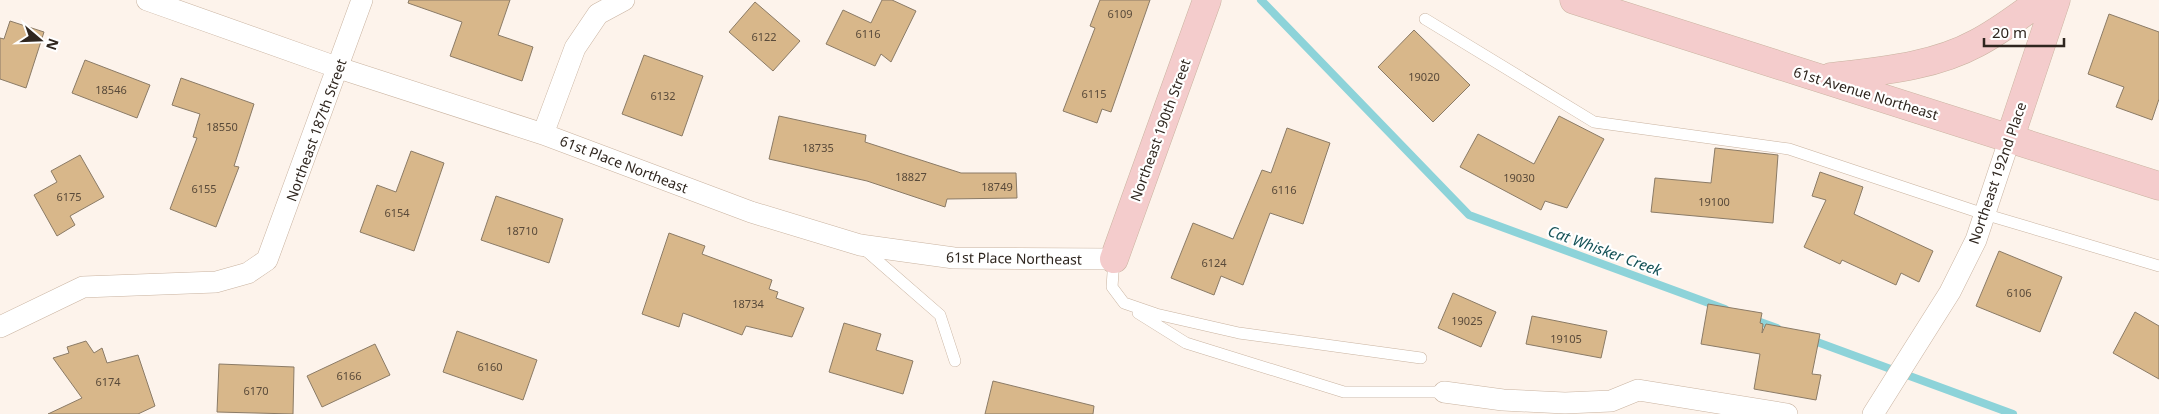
<svg xmlns="http://www.w3.org/2000/svg" width="2159" height="414" viewBox="0 0 2159 414" font-family="'Noto Sans',sans-serif">
<style>
.lines{fill:none;stroke-linecap:round;stroke-linejoin:round}
.stream{stroke:#8dd3d9;stroke-width:8}
.building{fill:#d8b78a;stroke:#8b7b66}
.lane-casing{stroke:#c9b3a0;stroke-width:12}
.street-casing{stroke:#c9b3a0;stroke-width:22}
.secondary-casing{stroke:#c9b3a0;stroke-width:29}
.lane{stroke:#fff;stroke-width:11}
.street{stroke:#fff;stroke-width:21}
.secondary{stroke:#f4cccc;stroke-width:28}
.labels{text-anchor:middle;dominant-baseline:central;stroke-width:4.5;stroke-linejoin:round;paint-order:stroke}
.number-label{font-size:11px;fill:#594a3a}
.street-label{font-size:14px;fill:#2f261f;stroke:#fff}
.water-label{font-size:15px;font-style:italic;fill:#155257;stroke:#fff}
</style>
<rect width="100%" height="100%" fill="#fdf3eb"/>
<g class="lines">
<path class="stream" d="M1261,0L1469,215L1725,309
M1752,319L1777,328
M1809,339L2013,414"/>
</g>
<path class="building" d="M409,0H510L498,35L533,47L522,81L450,56L462,22L408,3Z
M882,0H892L916,11L891,62L881,54L875,66L826,44L843,10L871,23Z
M1100,0H1150L1111,112L1102,109L1097,123L1063,111L1095,28L1090,26Z
M755,2L800,41L773,71L729,32Z
M2109,14L2159,32V99L2152,120L2116,107L2124,87L2088,74Z
M10,21L44,32L26,88L0,79V38L4,39Z
M1414,30L1470,85L1433,122L1378,67Z
M644,55L703,76L682,136L622,114Z
M85,60L150,85L137,118L72,93Z
M181,78L254,104L234,166L239,167L216,227L170,209L197,138L193,137L200,114L172,105Z
M779,116L866,135L865,142L961,173H1016L1017,198L947,199L945,207L867,181L769,159Z
M1559,116L1604,139L1567,208L1545,201L1541,210L1460,167L1478,134L1534,164Z
M1287,128L1330,143L1303,224L1270,213L1243,285L1221,276L1214,295L1171,278L1193,223L1233,239L1262,170L1271,173Z
M1715,148L1778,155L1773,223L1651,212L1655,178L1711,183Z
M411,151L444,163L414,251L360,232L377,185L396,192Z
M80,155L104,197L70,216L75,225L57,236L34,195L57,182L51,171Z
M1820,172L1863,187L1854,214L1933,251L1919,282L1901,273L1896,285L1842,260L1840,264L1804,247L1826,200L1812,196Z
M496,196L563,219L549,263L481,240Z
M669,233L705,246L702,254L772,280L769,289L778,292L776,298L804,308L792,337L746,326L742,335L683,313L679,327L642,314Z
M1999,251L2062,277L2040,332L1976,306Z
M1453,293L1496,312L1481,347L1438,328Z
M1708,304L1762,313L1760,323L1763,324L1762,333L1766,324L1820,334L1812,374L1821,375L1816,400L1754,389L1760,354L1701,344Z
M2135,312L2159,326V379L2113,353Z
M1532,316L1607,331L1601,358L1526,344Z
M844,323L881,334L876,350L913,361L903,394L829,372Z
M457,331L537,360L523,400L443,372Z
M86,341L94,353L102,348L107,363L138,355L155,406L138,414H48L82,398L53,358L69,353L67,347Z
M375,344L390,375L322,407L307,376Z
M219,364L294,367L293,414L217,412Z
M993,381L1094,406L1093,414H985Z"/>
<g class="lines">
<defs>
<path id="lane" d="M1425,19L1594,122L1789,149L1984,214L2159,266
M863,248L940,315L955,361
M1114,259L1112,287L1124,303L1156,314L1239,333L1421,358
M1138,313L1186,343L1344,392H1444"/>
<path id="street" d="M147,0L339,68L543,134L751,212L860,245L954,258L1114,259
M543,134L575,48L598,14L624,0
M0,327L83,287L216,282L248,273L267,260L362,0
M1444,392L1503,400L1565,403L1611,401L1638,390L1787,414
M1873,414L1950,292L1976,240L2010,138"/>
<path id="secondary" d="M1574,0L2159,186
M1831,77C1880,71 1933,67 1977,43C2000,31 2021,15 2041,0
M2010,138L2056,0
M1114,259L1207,0"/>
</defs>
<use href="#lane" class="lane-casing"/>
<use href="#street" class="street-casing"/>
<use href="#secondary" class="secondary-casing"/>
<use href="#lane" class="lane"/>
<use href="#street" class="street"/>
<use href="#secondary" class="secondary"/>
</g>
<g class="labels">
<g class="number-label">
<text x="1120" y="13">6109</text>
<text x="868" y="33">6116</text>
<text x="764" y="36">6122</text>
<text x="1424" y="76">19020</text>
<text x="111" y="89">18546</text>
<text x="1094" y="93">6115</text>
<text x="663" y="95">6132</text>
<text x="222" y="126">18550</text>
<text x="818" y="147">18735</text>
<text x="911" y="176">18827</text>
<text x="1519" y="177">19030</text>
<text x="997" y="186">18749</text>
<text x="204" y="188">6155</text>
<text x="1284" y="189">6116</text>
<text x="69" y="196">6175</text>
<text x="1714" y="201">19100</text>
<text x="397" y="212">6154</text>
<text x="522" y="230">18710</text>
<text x="1214" y="262">6124</text>
<text x="2019" y="292">6106</text>
<text x="748" y="303">18734</text>
<text x="1467" y="320">19025</text>
<text x="1566" y="338">19105</text>
<text x="490" y="366">6160</text>
<text x="349" y="375">6166</text>
<text x="108" y="381">6174</text>
<text x="256" y="390">6170</text>
</g>
<g class="street-label">
<text transform="translate(1866 93) rotate(17)">61st Avenue Northeast</text>
<text transform="translate(316 130) rotate(-70)">Northeast 187th Street</text>
<text transform="translate(1160 130) rotate(-70)">Northeast 190th Street</text>
<text transform="translate(624 164) rotate(21)">61st Place Northeast</text>
<text transform="translate(1997 173) rotate(-71)">Northeast 192nd Place</text>
<text transform="translate(1014 258) rotate(1)">61st Place Northeast</text>
</g>
<g class="water-label">
<text transform="translate(1605 250) rotate(20)">Cat Whisker Creek</text>
</g>
</g>
<g transform="translate(40 40) rotate(109)" stroke="#ffffff" stroke-width="4" paint-order="stroke">
<path d="M0-4L9 19L0 12L-9 19Z" fill="#2f261f"/>
<text y="-8" font-size="14" font-weight="bold" text-anchor="middle" fill="#2f261f">N</text>
</g>
<path d="M1984 38v8h80v-8" fill="none" stroke="#2f261f" stroke-width="2.5"/>
<text x="1992" y="38" font-size="15" fill="#2f261f" stroke="#ffffff" stroke-width="4" paint-order="stroke">20 m</text>
</svg>
